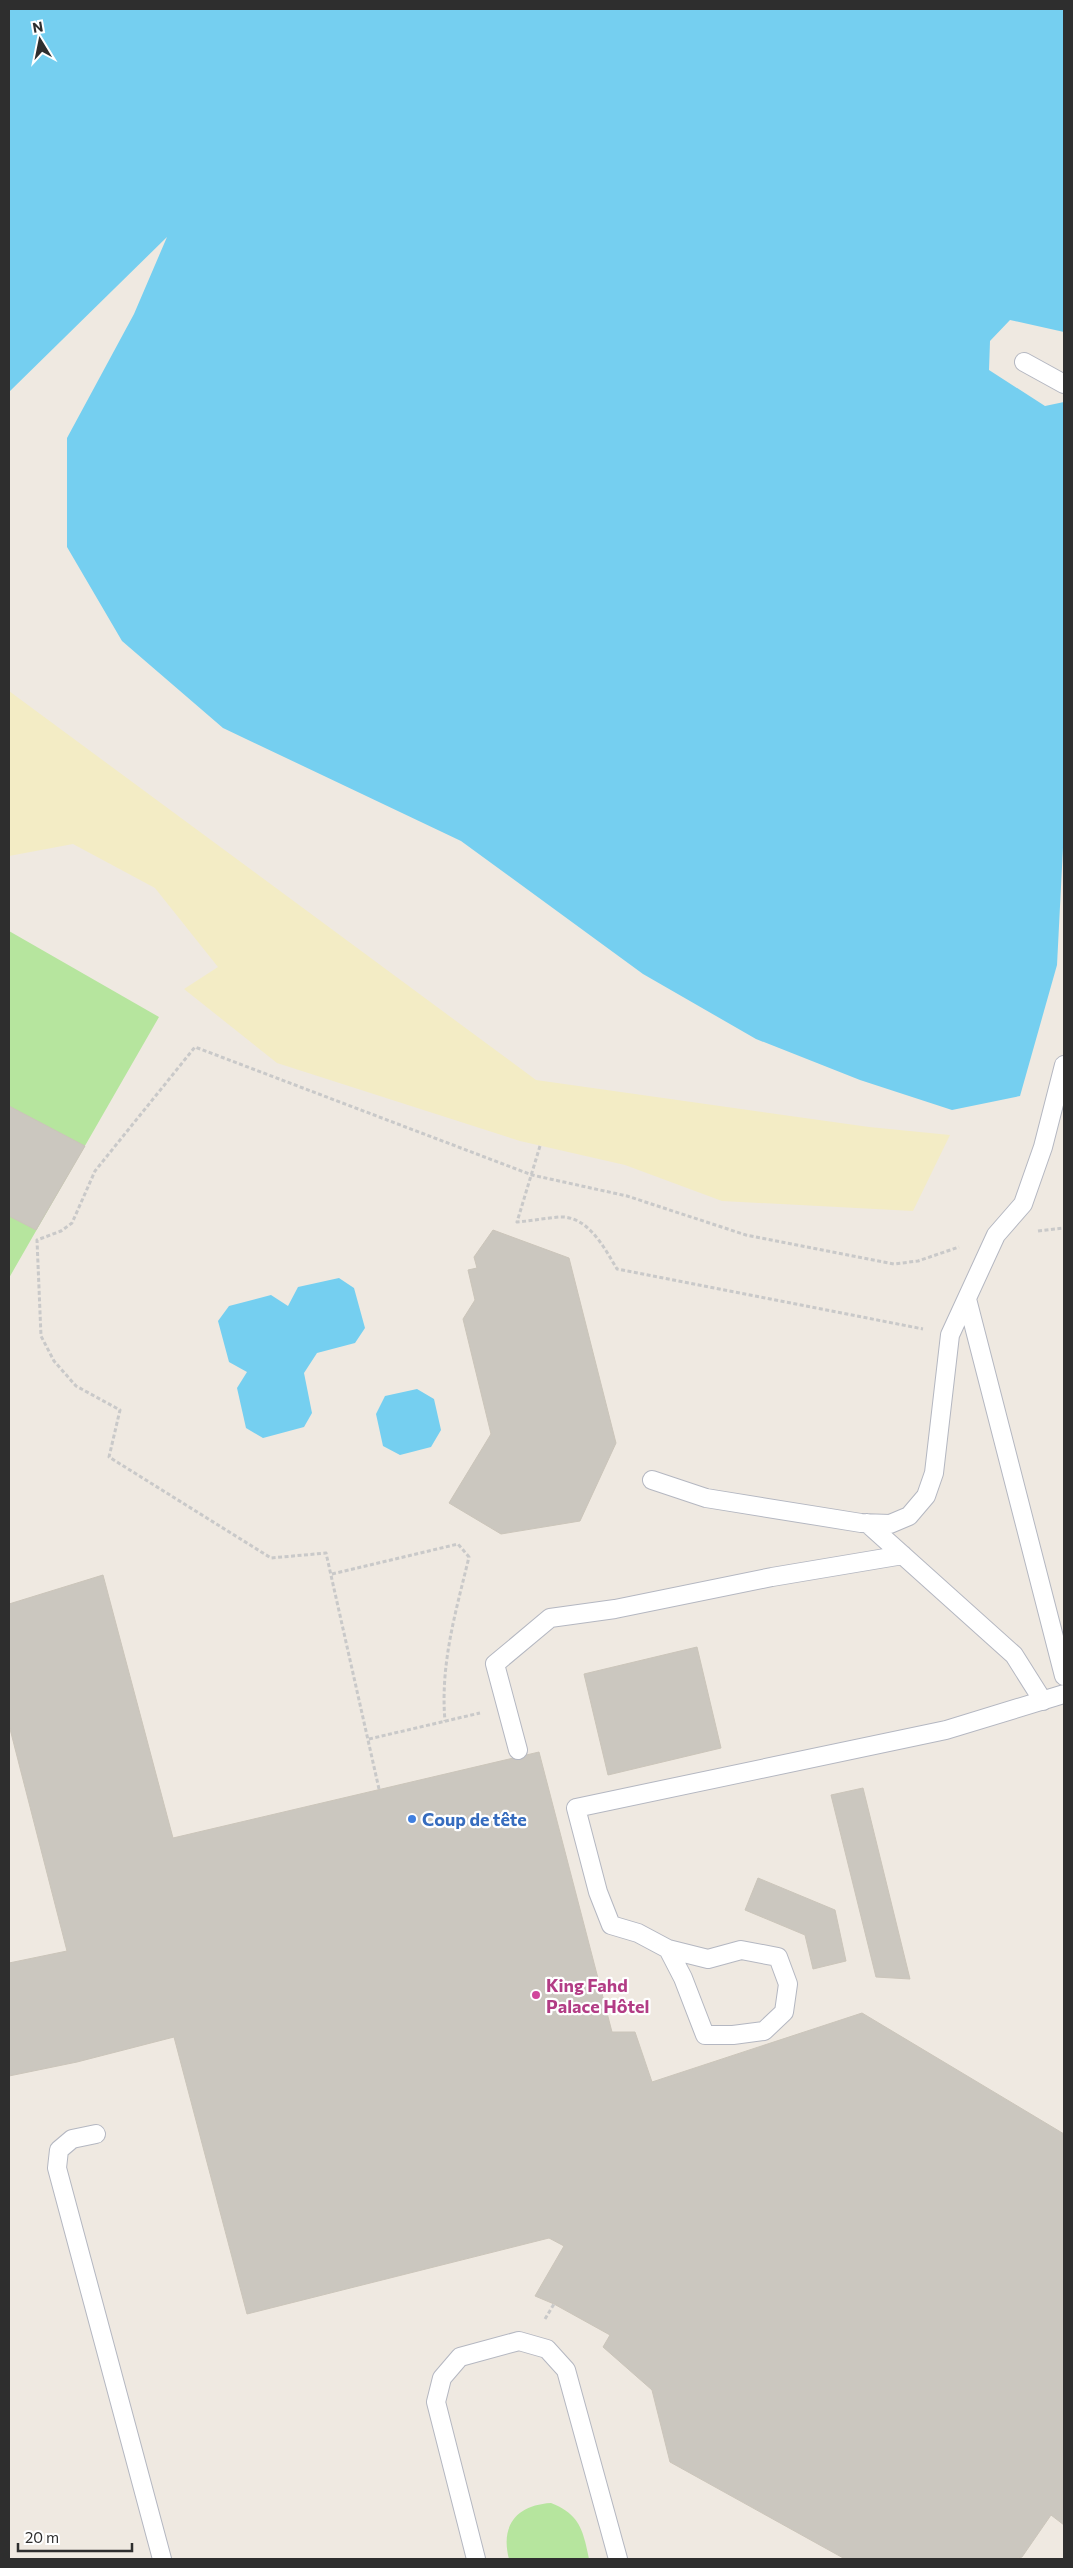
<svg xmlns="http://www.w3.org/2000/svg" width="1073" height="2568" viewBox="0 0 1073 2568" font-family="Commissioner,sans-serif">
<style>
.green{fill:#b6e59e}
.sand{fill:#f3ecc5}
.water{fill:#75cff0}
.building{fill:#cbc7bf;stroke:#cbc5ba}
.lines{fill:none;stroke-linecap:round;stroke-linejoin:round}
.service-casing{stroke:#b4b7c1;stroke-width:20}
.path{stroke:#c9c9c9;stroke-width:3;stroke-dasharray:4 2.5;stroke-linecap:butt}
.service{stroke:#fff;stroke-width:18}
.shop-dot{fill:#3f7fe0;stroke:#fff;stroke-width:2}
.hotel-dot{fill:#d1479c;stroke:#fff;stroke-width:2}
.labels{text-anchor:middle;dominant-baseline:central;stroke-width:4.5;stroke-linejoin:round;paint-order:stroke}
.shop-label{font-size:18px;font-weight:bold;fill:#366cbe;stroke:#fff;text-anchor:start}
.hotel-label{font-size:18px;font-weight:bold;fill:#b23c85;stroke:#fff;text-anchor:start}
</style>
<rect width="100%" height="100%" fill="#efe9e1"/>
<path class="green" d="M9,931L159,1017L9,1278Z
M551,2503C581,2515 583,2531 589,2559H509C500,2525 517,2505 551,2503Z"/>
<path class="sand" d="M9,691L536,1080L869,1127L950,1135L913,1211L722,1201L625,1165L520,1141L277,1063L184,989L218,967L155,888L73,844L9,856Z"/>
<path class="water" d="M9,9H1064V332L1010,320L990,341L989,370L1045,406L1064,402V828L1057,965L1020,1096L952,1110L860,1080L756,1039L643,974L461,841L223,728L122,641L67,547V438L134,314L167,237L9,392Z
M339,1278L354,1288L365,1328L355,1343L317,1353L304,1373L312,1413L304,1427L263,1438L246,1428L237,1388L247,1372L229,1362L218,1321L229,1306L271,1295L288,1306L298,1287Z
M417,1389L434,1399L441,1430L431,1447L400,1455L383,1446L376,1414L385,1396Z"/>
<path class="building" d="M9,1106L85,1146L36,1230L9,1216Z
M493,1230L569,1258L616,1443L580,1521L501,1534L449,1503L491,1434L463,1319L475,1300L468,1270L477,1268L474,1257Z
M103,1575L173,1838L539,1752L612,2032H635L652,2082L862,2013L1064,2134V2525L1051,2515L1022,2557L1013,2559H845L670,2462L652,2390L603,2347L610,2335L554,2304L535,2296L564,2246L549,2238L247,2314L174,2037L77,2062L9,2076V1963L67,1951L9,1725V1604Z
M697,1647L721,1748L608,1775L584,1674Z
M863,1788L910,1979L876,1977L831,1795Z
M758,1878L835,1910L846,1961L813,1969L805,1935L745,1910Z"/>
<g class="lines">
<defs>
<path id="service" d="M1024,362L1064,384
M967,1299L1064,1676
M652,1480L706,1498L861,1523L890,1524L909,1516L926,1496L934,1473L950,1335L996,1235L1023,1204L1043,1147L1064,1065
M867,1523L1014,1655L1043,1701
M518,1750L495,1664L550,1618L615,1609L772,1577L903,1555
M668,1949L683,1978L705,2035H733L764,2031L784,2012L788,1984L778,1957L741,1950L708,1959L668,1949L638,1933L611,1925L598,1892L576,1808L946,1730L1064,1694
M96,2134L72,2139L59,2150L57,2168L162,2559
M476,2559L436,2402L442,2378L460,2357L519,2341L547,2349L566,2370L618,2559"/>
</defs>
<use href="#service" class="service-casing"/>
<path class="path" d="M540,1146L517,1222C531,1221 545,1218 559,1217C588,1215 605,1249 617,1269L923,1329
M1038,1231L1064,1228
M332,1574L458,1544L469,1557C456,1611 440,1664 445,1721
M369,1739L480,1713
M379,1789L326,1553L271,1558L109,1457L120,1410L76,1386L54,1361L41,1336L37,1240L61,1231L72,1223L95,1171L195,1047L532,1175L627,1196L746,1235L894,1264L918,1261L959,1247
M545,2319L554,2304"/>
<use href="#service" class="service"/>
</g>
<circle class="shop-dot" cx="412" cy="1819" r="5"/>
<circle class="hotel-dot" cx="536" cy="1995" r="5"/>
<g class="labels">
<g class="shop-label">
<text x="422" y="1819">Coup de tête</text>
</g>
<g class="hotel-label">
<text x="546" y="1985">King Fahd<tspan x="546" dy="21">Palace Hôtel</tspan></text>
</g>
</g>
<rect width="1073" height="2568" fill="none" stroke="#2e2e2e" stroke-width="20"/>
<g transform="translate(40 40) rotate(350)" stroke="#ffffff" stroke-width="4" paint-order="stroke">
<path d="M0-4L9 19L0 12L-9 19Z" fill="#2e2e2e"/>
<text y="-8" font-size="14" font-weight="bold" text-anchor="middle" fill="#2e2e2e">N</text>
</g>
<path d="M18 2543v8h114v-8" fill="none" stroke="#2e2e2e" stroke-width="2.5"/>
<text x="25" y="2543" font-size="15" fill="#2e2e2e" stroke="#ffffff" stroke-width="4" paint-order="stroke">20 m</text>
</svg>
